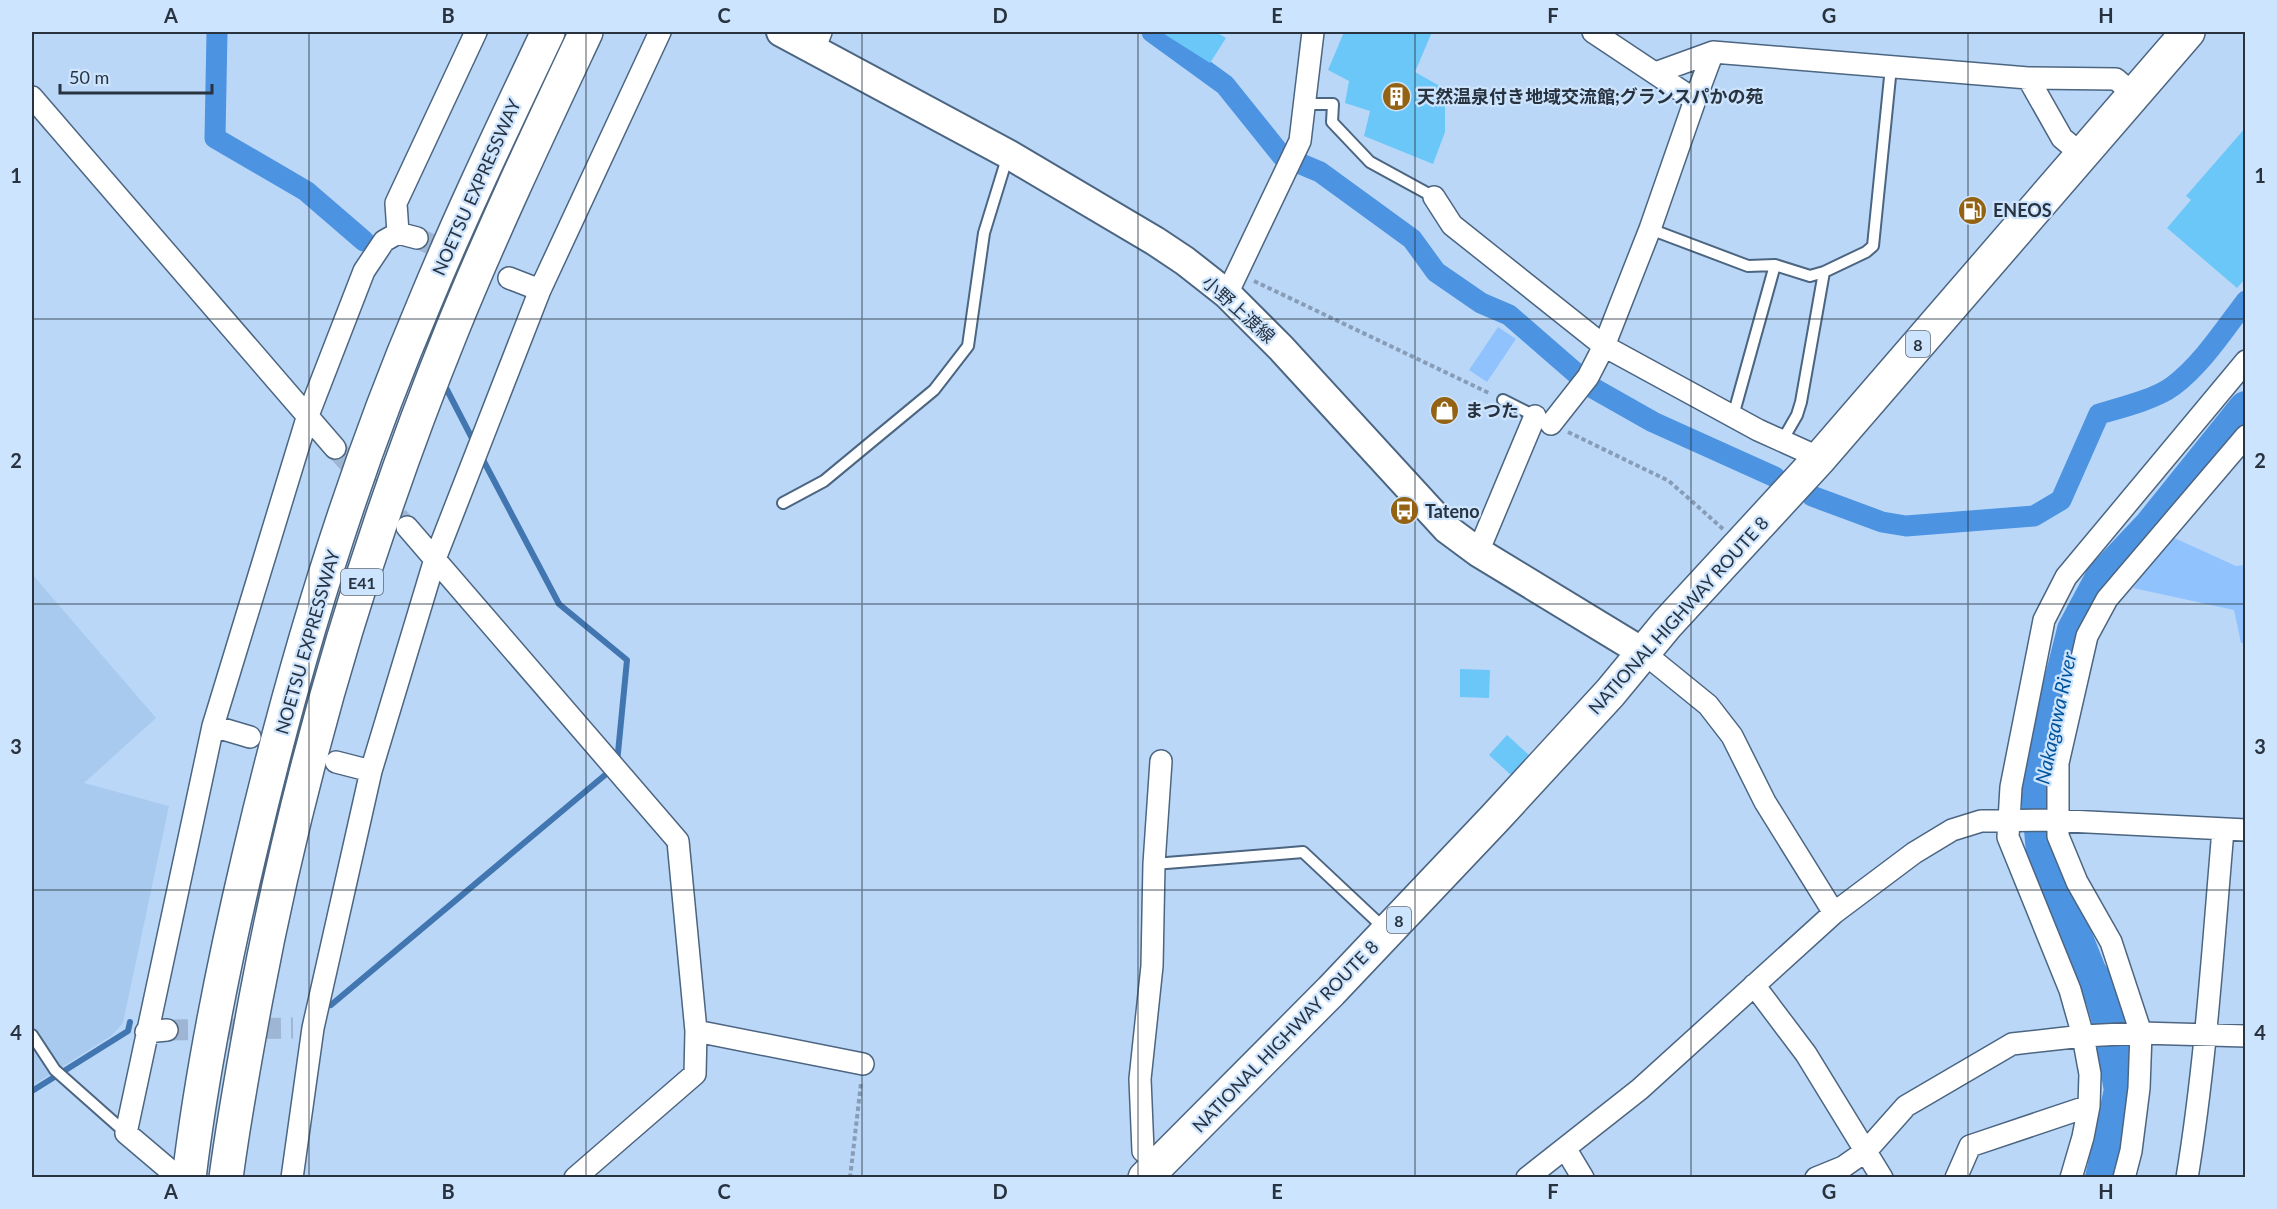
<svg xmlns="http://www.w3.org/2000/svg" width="2277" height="1209" viewBox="0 0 2277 1209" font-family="Lato,'Noto Sans JP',sans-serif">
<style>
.built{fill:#a9caef}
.green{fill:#90c3fe}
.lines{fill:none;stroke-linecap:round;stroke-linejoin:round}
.stream{stroke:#4176b1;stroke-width:6}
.canal{stroke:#4c93e2;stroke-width:21}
.river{stroke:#4c93e2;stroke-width:36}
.building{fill:#6bc7f7}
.minor-tunnel{stroke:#9eb6d3;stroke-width:21;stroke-dasharray:21 10;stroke-linecap:butt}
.service-casing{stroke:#4c6581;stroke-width:14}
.minor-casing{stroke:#4c6581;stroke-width:24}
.secondary-casing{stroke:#4c6581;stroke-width:32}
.trunk-casing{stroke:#4c6581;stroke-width:36}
.motorway-casing{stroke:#4c6581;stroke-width:36}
.path{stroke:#879db7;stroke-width:4;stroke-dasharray:4.5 3;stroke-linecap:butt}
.service{stroke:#fff;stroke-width:10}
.minor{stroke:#fff;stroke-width:21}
.secondary{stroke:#fff;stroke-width:28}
.trunk{stroke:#fff;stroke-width:33}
.motorway{stroke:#fff;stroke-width:33}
.grid{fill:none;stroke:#28333f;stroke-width:1.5;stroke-opacity:0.55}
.labels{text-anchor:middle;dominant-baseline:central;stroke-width:4.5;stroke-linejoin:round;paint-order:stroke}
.shield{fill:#cde4fe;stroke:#5a6878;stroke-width:1.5}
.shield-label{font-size:16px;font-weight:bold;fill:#28333f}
.poi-label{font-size:18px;font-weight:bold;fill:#28333f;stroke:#cde4fe;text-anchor:start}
.street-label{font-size:18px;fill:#28333f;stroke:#cde4fe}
.water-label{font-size:20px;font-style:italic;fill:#01539b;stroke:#cde4fe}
.neatline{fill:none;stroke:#28333f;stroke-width:2}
.grid-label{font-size:20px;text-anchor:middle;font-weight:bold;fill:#28333f}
</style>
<rect width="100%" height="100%" fill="#bbd7f8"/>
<path class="built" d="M32,574L156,718L84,783L169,806L123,1023L111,1036L32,1086Z"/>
<path class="green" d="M1498,327L1516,339L1487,382L1469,370Z
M2170,536L2236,566L2245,565V643H2241L2234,610L2133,588Z"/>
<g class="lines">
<path class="stream" d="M444,384L475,444
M481,456L559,604L627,660L617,763
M331,1005L611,770
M32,1091L128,1031L130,1022"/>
<path class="canal" d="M217,32L215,138L306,191L364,241
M1152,32L1225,85L1282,156L1320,172L1412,239L1436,272L1481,303L1509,315L1593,388L1653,422L1775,477
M1812,496L1882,522L1906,526L2034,516L2061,500L2099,414C2120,408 2156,399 2173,386C2202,364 2224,330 2246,301"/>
<path class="river" d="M2103,1178L2122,1090L2109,1017L2103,997L2088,971L2045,863L2039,796L2051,725L2075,630L2103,578L2152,526L2246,409"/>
</g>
<path class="building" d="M1161,32H1216L1226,38L1210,63Z
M1344,32H1432L1415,72L1445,89V132L1433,164L1364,136L1370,111L1345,103L1349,81L1328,70Z
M2246,127V278L2237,288L2167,228L2191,200L2186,196Z
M1460,669L1490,670L1489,698L1460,697Z
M1507,735L1529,755L1511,775L1489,755Z"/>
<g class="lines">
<path class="minor-tunnel" d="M417,238L509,278
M335,448L407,527
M167,1030L293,1028"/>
<defs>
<path id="service" d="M1304,104H1333L1332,122L1370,162L1434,197
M1650,229L1748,266L1775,265L1810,276L1824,272
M1503,400L1535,416
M1733,416L1775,265
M1782,441L1797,415L1801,402L1824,272L1866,252L1873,246L1891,67
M783,503L824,481L934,390L968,346L984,233L1008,155
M1154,864L1303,852L1384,928
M32,1035L55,1070L126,1133"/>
<path id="minor" d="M814,50L821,32
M1655,73L1713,52
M2028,78L2062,138L2081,154
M32,97L335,448
M1695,100L1713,52L2028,78L2116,79L2133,94
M1434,197L1452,225L1604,346L1758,430L1820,458
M398,233L396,203L476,32
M509,278L540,290
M1227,294L1300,141L1313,32
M1551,424L1588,377L1604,346L1650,229L1695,100L1593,32
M407,527L678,841L696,1031L695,1074L575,1178
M1478,552L1535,416
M1644,653L1708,705L1732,736L1765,802L1834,913
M213,726L250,737
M336,762L371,771
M1754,985L1806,1054L1882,1178
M696,1031L863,1064
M146,1032L167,1030
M1565,1148L1583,1178
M1159,1165L1143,1151L1140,1079L1152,966L1154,864L1161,761
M179,1178L126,1133L213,726L307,418L364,271L384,241L398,233L417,238
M292,1178L313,1028L371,771L435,559L540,290L660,32
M1527,1178L1640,1089L1834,913L1914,853L1952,830L1981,821L2049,820L2246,830
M1816,1178L1843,1167L1866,1151L1906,1106L2012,1044L2083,1036L2141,1033L2246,1036
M1956,1178L1970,1146L2089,1106
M2071,1178L2083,1137L2089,1106L2090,1074L2083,1036L2070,990L2008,837L2011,787L2044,620L2066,577L2246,361
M2124,1178L2131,1151L2139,1088L2141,1033L2111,942L2077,882L2058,836V763L2087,636L2107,599L2246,436
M2187,1178C2206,1062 2213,946 2223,830"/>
<path id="secondary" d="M781,32L1008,154L1155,241L1185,261L1227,294L1281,348L1447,529L1478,552L1644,653"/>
<path id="trunk" d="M1145,1178L1331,991L1495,818L1610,693L1667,624L1820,458L2188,32"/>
<path id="motorway" d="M189,1178C202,1069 224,962 249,856C293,667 349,480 425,302C463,210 506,121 548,32
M226,1178C234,1117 245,1058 256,998C299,770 365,545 452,330C493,229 540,130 586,32"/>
</defs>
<use href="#service" class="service-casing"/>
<use href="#minor" class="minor-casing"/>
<use href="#secondary" class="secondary-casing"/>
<use href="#trunk" class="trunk-casing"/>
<use href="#motorway" class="motorway-casing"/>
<path class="path" d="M1254,281L1491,394
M1568,432L1669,481L1723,529
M850,1178L861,1083"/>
<use href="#service" class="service"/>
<use href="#minor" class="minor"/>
<use href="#secondary" class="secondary"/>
<use href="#trunk" class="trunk"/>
<use href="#motorway" class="motorway"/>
</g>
<path class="grid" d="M309,32V1178M586,32V1178M862,32V1178M1138,32V1178M1415,32V1178M1691,32V1178M1968,32V1178M32,319H2246M32,604H2246M32,890H2246"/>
<defs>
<symbol id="building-disc" viewBox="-11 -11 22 22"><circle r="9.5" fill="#946213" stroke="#cde4fe"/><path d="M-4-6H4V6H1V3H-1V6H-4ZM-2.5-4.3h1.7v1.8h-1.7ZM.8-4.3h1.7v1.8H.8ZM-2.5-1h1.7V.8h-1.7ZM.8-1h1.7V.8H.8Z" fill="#fff"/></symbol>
<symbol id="fuel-disc" viewBox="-11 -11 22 22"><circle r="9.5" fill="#946213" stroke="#cde4fe"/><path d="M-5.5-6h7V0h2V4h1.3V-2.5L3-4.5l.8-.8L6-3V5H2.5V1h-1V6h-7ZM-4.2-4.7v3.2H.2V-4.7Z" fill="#fff"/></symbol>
<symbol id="shop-disc" viewBox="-11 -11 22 22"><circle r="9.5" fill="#946213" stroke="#cde4fe"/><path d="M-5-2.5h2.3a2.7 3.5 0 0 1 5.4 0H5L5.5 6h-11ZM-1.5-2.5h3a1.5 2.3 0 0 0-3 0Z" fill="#fff"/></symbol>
<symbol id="bus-disc" viewBox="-11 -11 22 22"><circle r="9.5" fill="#946213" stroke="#cde4fe"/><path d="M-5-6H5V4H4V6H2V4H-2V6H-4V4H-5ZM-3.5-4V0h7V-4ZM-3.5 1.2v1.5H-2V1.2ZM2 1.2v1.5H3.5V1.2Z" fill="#fff"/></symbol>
</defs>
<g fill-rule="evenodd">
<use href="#building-disc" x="1380" y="80" width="33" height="33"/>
<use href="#fuel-disc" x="1956" y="194" width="33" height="33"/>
<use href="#shop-disc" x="1428" y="394" width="33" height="33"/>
<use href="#bus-disc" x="1388" y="494" width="33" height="33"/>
</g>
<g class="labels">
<g class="shield">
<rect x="1906" y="331" width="24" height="26" rx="4.5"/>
<rect x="341" y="569" width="42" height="26" rx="4.5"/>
<rect x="1387" y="907" width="24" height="26" rx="4.5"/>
</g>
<g class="shield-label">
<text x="1918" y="344">8</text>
<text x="362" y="582">E41</text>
<text x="1399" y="920">8</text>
</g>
<g class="poi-label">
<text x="1417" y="96">天然温泉付き地域交流館;グランスパかの苑</text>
<text x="1993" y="210">ENEOS</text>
<text x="1465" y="410">まつた</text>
<text x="1425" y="511">Tateno</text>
</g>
<g class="street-label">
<text transform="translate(476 187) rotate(-66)">NOETSU EXPRESSWAY</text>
<text transform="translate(1239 309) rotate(42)">小野上渡線</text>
<text transform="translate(1678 615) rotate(-48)">NATIONAL HIGHWAY ROUTE 8</text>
<text transform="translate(307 642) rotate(-74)">NOETSU EXPRESSWAY</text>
<text transform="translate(1285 1036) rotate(-46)">NATIONAL HIGHWAY ROUTE 8</text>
</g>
<g class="water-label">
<text transform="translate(2055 718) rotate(-78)">Nakagawa River</text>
</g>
</g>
<rect width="2277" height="1209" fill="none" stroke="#cde4fe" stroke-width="66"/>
<path d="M60 84v9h152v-9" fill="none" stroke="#28333f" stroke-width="3"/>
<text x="69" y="84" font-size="18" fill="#28333f" stroke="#cde4fe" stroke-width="4.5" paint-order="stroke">50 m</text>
<rect x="33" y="33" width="2211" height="1143" class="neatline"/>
<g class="grid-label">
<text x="171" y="23">A</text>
<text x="448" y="23">B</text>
<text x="724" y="23">C</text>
<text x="1000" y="23">D</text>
<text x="1277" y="23">E</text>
<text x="1553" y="23">F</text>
<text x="1829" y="23">G</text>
<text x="2106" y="23">H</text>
<text x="16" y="183">1</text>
<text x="2260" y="183">1</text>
<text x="16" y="468">2</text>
<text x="2260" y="468">2</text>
<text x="16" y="754">3</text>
<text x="2260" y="754">3</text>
<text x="16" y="1040">4</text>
<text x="2260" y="1040">4</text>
<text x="171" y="1199">A</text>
<text x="448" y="1199">B</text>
<text x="724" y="1199">C</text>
<text x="1000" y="1199">D</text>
<text x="1277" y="1199">E</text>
<text x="1553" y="1199">F</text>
<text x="1829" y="1199">G</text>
<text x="2106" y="1199">H</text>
</g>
</svg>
